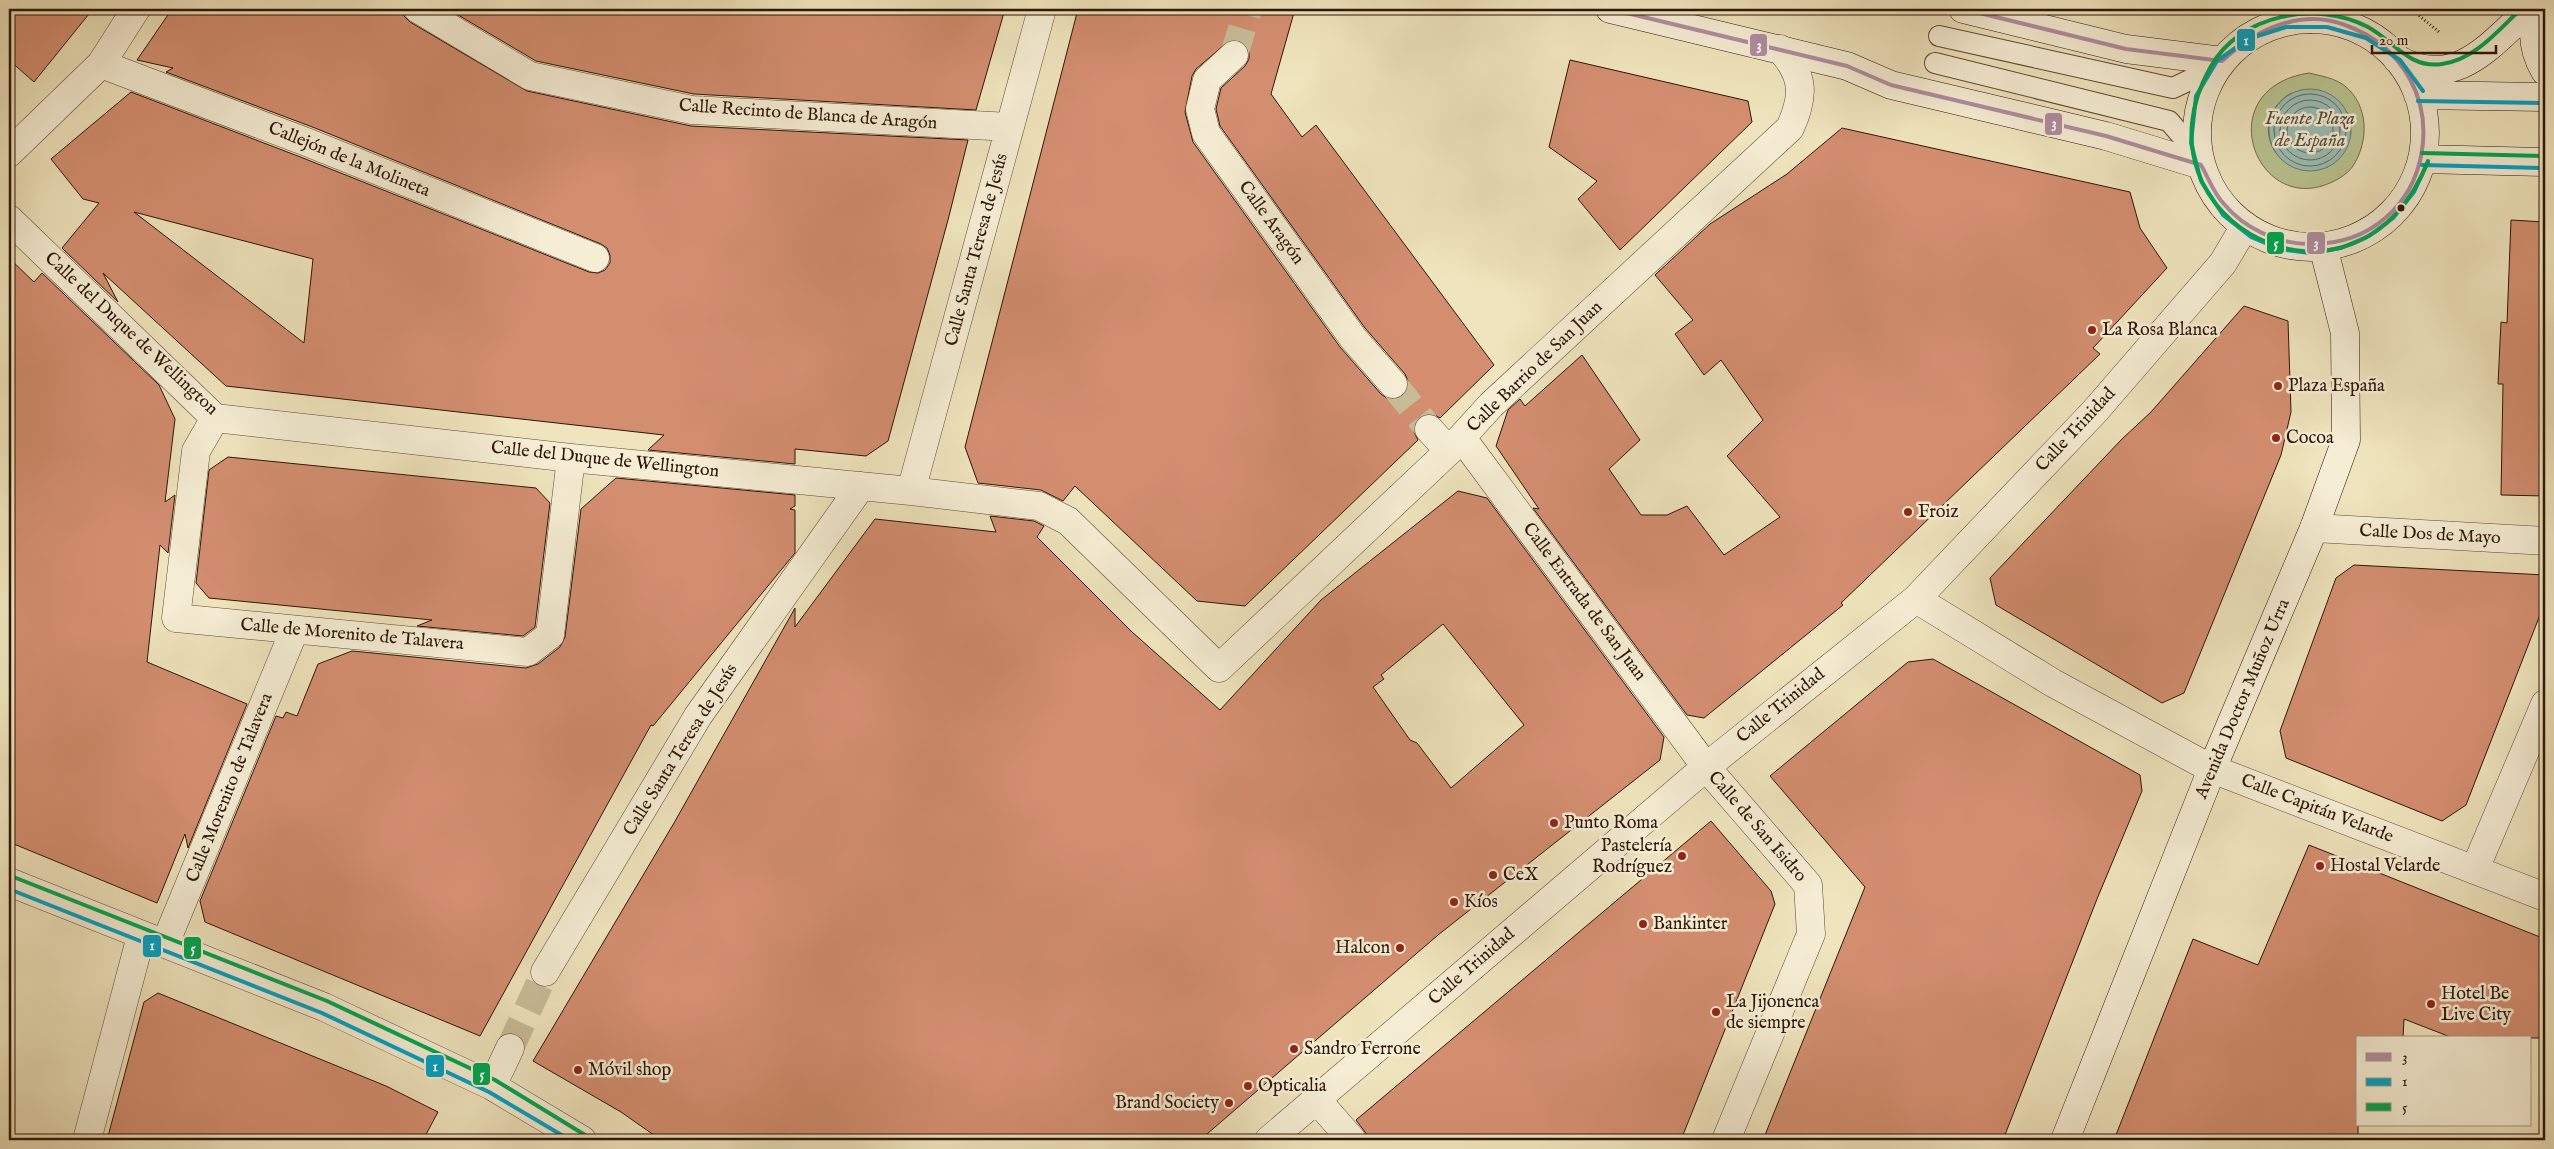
<svg xmlns="http://www.w3.org/2000/svg" width="2554" height="1149" viewBox="0 0 2554 1149" font-family="'IM FELL English',serif">
<style>
.green{fill:#b9c491;stroke:#746c4c;fill-rule:evenodd}
.water{fill:#9abeb5;stroke:#6f7a6f}
.lines{fill:none;stroke-linecap:round;stroke-linejoin:round}
.shore{stroke:#646a5e;stroke-width:1}
.building{fill:#d38e70;stroke:#2e1506;fill-rule:evenodd}
.street-tunnel{stroke:#c8bb98;stroke-width:28;stroke-dasharray:28 14;stroke-linecap:butt}
.lane-casing{stroke:#5e4934;stroke-width:22}
.street-casing{stroke:#5e4934;stroke-width:29}
.secondary-casing{stroke:#2e1506;stroke-width:29}
.path{stroke:#2e1506;stroke-width:3;stroke-dasharray:1 2.5;stroke-linecap:butt}
.lane{stroke:#f5edd4;stroke-width:20}
.street{stroke:#f5edd4;stroke-width:28}
.secondary{stroke:#f5edd4;stroke-width:28}
.bus-1-casing{stroke:#f5edd4;stroke-width:8}
.bus-2-casing{stroke:#f5edd4;stroke-width:8}
.bus-3-casing{stroke:#f5edd4;stroke-width:8}
.bus-1{stroke:#b08da1;stroke-width:4}
.bus-2{stroke:#02a2c4;stroke-width:4}
.bus-3{stroke:#00a651;stroke-width:4}
.bus-dot{fill:#2e1506;stroke:#f5edd4;stroke-width:2}
.poi-dot{fill:#8f2418;stroke:#f5edd4;stroke-width:2}
.labels{text-anchor:middle;dominant-baseline:central;stroke-width:5;stroke-linejoin:round;paint-order:stroke}
.street-label{font-size:18px;fill:#2e1506;stroke:#f5edd4}
.poi-label{font-size:18px;fill:#2e1506;stroke:#f5edd4;text-anchor:start}
.water-label{font-size:19px;font-style:italic;fill:#545043;stroke:#f5edd4}
.line-badge{stroke:#f5edd4;stroke-width:2}
.badge-label{font-size:14px;text-anchor:middle;font-weight:bold;fill:#fff}
</style>
<rect width="100%" height="100%" fill="#efe4bd"/>
<filter id="stains"><feTurbulence type="fractalNoise" baseFrequency=".004" numOctaves="4"/><feColorMatrix values="0 0 0 0 .2 0 0 0 0 .09 0 0 0 0 .02 0 0 0 .5 -.17"/></filter>
<radialGradient id="worn" r=".72"><stop offset=".6" stop-color="#630" stop-opacity="0"/><stop offset="1" stop-color="#630" stop-opacity=".3"/></radialGradient>
<path class="green" d="M2309,73C2321,76 2335,78 2345,86C2369,106 2369,141 2353,166C2346,176 2334,182 2322,186C2252,207 2212,88 2309,73ZM2291,93L2347,112L2351,133L2328,167C2275,184 2245,121 2291,93Z"/>
<path class="water" d="M2269 130a41 41 0 1 1 82 0a41 41 0 1 1-82 0Z"/>
<g class="lines">
<path class="shore" d="M2274 130a36 36 0 1 1 72 0a36 36 0 1 1-72 0Z
M2280 130a30 30 0 1 1 60 0a30 30 0 1 1-60 0Z
M2287 130a23 23 0 1 1 46 0a23 23 0 1 1-46 0Z"/>
</g>
<path class="building" d="M9,9H93L34,82L9,60Z
M172,9H402L404,16L410,22L527,91L691,126L968,140L948,220L888,441L866,456L795,449V464L648,450L664,435L226,386L103,273L118,302L62,248L99,203L83,199L51,159L131,92L303,158L589,272L598,273L605,270L610,263V255L607,248L601,244L315,128L166,72L173,68L137,60ZM134,212L313,259L304,343Z
M448,9H1005L976,110L694,94L536,61Z
M1078,9H1295L1271,94L1302,137L1316,125L1494,365L1440,418L1433,414H1426L1418,418L1414,425V432L1418,440L1245,606L1197,601L1075,486L1063,501L1041,490L978,483L965,447ZM1230,40H1238L1245,44L1249,51V59L1245,66L1221,88L1216,109L1220,126L1365,328L1405,374L1408,381V389L1404,395L1396,399H1388L1381,394L1340,347L1193,142L1185,112L1192,76L1196,69Z
M1570,60L1748,101L1752,122L1620,250L1578,199L1597,181L1549,147Z
M1842,128L2130,192L2140,228L2167,268L2093,348L2100,354L1841,603L1843,605L1704,718L1687,715L1533,508L1539,509L1496,446L1508,410L1520,399L1525,406L1582,355L1640,440L1609,469L1641,515H1667L1687,506L1724,555L1780,517L1727,456L1763,420L1721,360L1704,375L1675,334L1693,320L1655,275L1710,224L1787,174Z
M2511,220L2545,222V496L2501,495L2503,384H2498L2501,322L2507,323Z
M9,258L34,282L42,273L159,385L175,419L165,502L175,495L168,553L160,545L147,662L247,704L188,848L185,834L157,903L9,842Z
M2244,306L2288,321L2291,412L2281,455L2184,693L2162,703L1996,605L1990,578L2122,439L2151,412Z
M228,457L536,488L550,503L535,627L523,636L417,626L432,620L209,598L196,583L209,470Z
M616,478L795,495V506L790,509L795,510V553L653,726L651,725L480,1036L205,922L200,901L276,716L283,718L286,712L297,716L318,664L352,651L526,668L538,664L560,647L565,637L581,509Z
M1458,491L1487,498L1664,737L1660,760L1438,935L1200,1140H661L621,1112L533,1061L674,823L795,608V627L875,519L996,532L990,516L1034,521L1044,526L1037,537L1131,631L1220,710L1321,600ZM1443,624L1524,725L1451,788L1417,743L1410,740L1373,687L1384,679L1381,675Z
M2354,565L2545,575V602L2466,805L2442,821L2286,758L2280,731L2336,578Z
M1933,659L2140,775L2142,791L2097,899L2003,1140H1763L1865,887L1770,776L1908,662Z
M1711,821L1771,891L1775,904L1681,1140H1371L1356,1120Z
M2309,845L2545,939V1038H2453L2404,1019L2403,1038H2358V1140H2114L2193,939L2258,965Z
M158,993L386,1086L438,1112L423,1140H107L144,1002Z"/>
<g class="lines">
<path class="street-tunnel" d="M1234,55L1248,9
M1393,384L1429,429
M510,1048L545,972"/>
<defs>
<path id="lane" d="M1939,36L2173,88L2217,67
M1935,63L2169,121L2199,156"/>
<path id="street" d="M418,9L530,76L692,110L1010,127
M2310,9V19
M1234,55L1207,80L1200,109L1206,133L1353,338L1393,384
M101,64L309,143L595,258
M9,153L101,64L136,9
M9,219L215,418L571,458L911,491L1039,506L1068,521L1219,668L1449,451L1491,405L1790,128C1805,95 1804,75 1780,49
M215,418L196,451L176,618L528,652L550,635L571,458
M1429,429L1449,451
M1462,438L1706,767L1808,885L1811,934L1726,1140
M911,491L1042,9
M2314,528L2545,541
M1916,599L2053,683L2212,769L2545,897
M2475,869L2545,704
M9,882L324,1007L492,1086L582,1140
M165,944L294,631
M545,972L698,716L861,486
M492,1086L510,1048
M1317,1100L1352,1140
M87,1140L141,936
M1269,1140L1706,767L1916,599L2095,411L2223,263L2245,226"/>
<path id="secondary" d="M1610,9L1847,66L1891,85L2106,136L2201,165
M1963,9L2126,49L2222,61
M2538,9C2531,31 2533,51 2545,71
M2197 133a114 114 0 1 1 228 0a114 114 0 1 1-228 0Z
M2397,59C2455,92 2490,45 2530,9
M2418,95L2545,97
M2422,159L2545,162
M2065,1140L2212,769L2314,528L2346,440L2345,333L2323,246"/>
</defs>
<use href="#lane" class="lane-casing"/>
<use href="#street" class="street-casing"/>
<use href="#secondary" class="secondary-casing"/>
<path class="path" d="M2411,9L2439,32"/>
<use href="#lane" class="lane"/>
<use href="#street" class="street"/>
<use href="#secondary" class="secondary"/>
<defs>
<path id="bus-1" d="M1610,9L1847,66L1891,85L2106,136L2201,165
M1963,9L2126,49L2222,61
M2201,165C2208,177 2214,194 2224,204C2244,228 2276,243 2307,244C2438,248 2469,70 2345,25C2300,8 2255,30 2222,61"/>
<path id="bus-2" d="M2423,91L2400,60L2366,38L2327,27H2286L2248,39L2217,61L2196,96L2191,143L2201,181L2223,215L2251,237L2279,249L2310,253L2341,248L2369,236L2393,218L2414,192L2428,162
M2418,101L2545,103
M2422,165L2545,168
M9,889L322,1013L489,1092L570,1140"/>
<path id="bus-3" d="M2422,153L2545,156
M2428,161C2356,342 2125,220 2210,68C2239,14 2317,0 2368,27C2394,41 2409,69 2442,64C2475,60 2499,29 2521,9
M11,876L327,1001L495,1080L585,1135"/>
</defs>
<use href="#bus-1" class="bus-1-casing"/>
<use href="#bus-2" class="bus-2-casing"/>
<use href="#bus-3" class="bus-3-casing"/>
<use href="#bus-1" class="bus-1"/>
<use href="#bus-2" class="bus-2"/>
<use href="#bus-3" class="bus-3"/>
</g>
<circle class="bus-dot" cx="2401" cy="208" r="4.5"/>
<g class="poi-dot">
<circle cx="2092" cy="330" r="5"/>
<circle cx="2278" cy="386" r="5"/>
<circle cx="2276" cy="438" r="5"/>
<circle cx="1908" cy="512" r="5"/>
<circle cx="1554" cy="823" r="5"/>
<circle cx="1682" cy="856" r="5"/>
<circle cx="2320" cy="866" r="5"/>
<circle cx="1493" cy="875" r="5"/>
<circle cx="1454" cy="902" r="5"/>
<circle cx="1643" cy="924" r="5"/>
<circle cx="1400" cy="948" r="5"/>
<circle cx="2431" cy="1004" r="5"/>
<circle cx="1716" cy="1012" r="5"/>
<circle cx="1294" cy="1049" r="5"/>
<circle cx="578" cy="1070" r="5"/>
<circle cx="1248" cy="1086" r="5"/>
<circle cx="1229" cy="1103" r="5"/>
</g>
<g class="labels">
<g class="street-label">
<text transform="translate(808 115) rotate(4)">Calle Recinto de Blanca de Aragón</text>
<text transform="translate(349 160) rotate(22)">Callejón de la Molineta</text>
<text transform="translate(1271 223) rotate(54)">Calle Aragón</text>
<text transform="translate(977 250) rotate(-75)">Calle Santa Teresa de Jesús</text>
<text transform="translate(131 334) rotate(43)">Calle del Duque de Wellington</text>
<text transform="translate(1535 367) rotate(-44)">Calle Barrio de San Juan</text>
<text transform="translate(2076 430) rotate(-47)">Calle Trinidad</text>
<text transform="translate(605 460) rotate(6)">Calle del Duque de Wellington</text>
<text transform="translate(2430 535) rotate(3)">Calle Dos de Mayo</text>
<text transform="translate(1584 602) rotate(53)">Calle Entrada de San Juan</text>
<text transform="translate(352 635) rotate(5)">Calle de Morenito de Talavera</text>
<text transform="translate(2243 699) rotate(-67)">Avenida Doctor Muñoz Urra</text>
<text transform="translate(1781 706) rotate(-39)">Calle Trinidad</text>
<text transform="translate(681 750) rotate(-58)">Calle Santa Teresa de Jesús</text>
<text transform="translate(230 788) rotate(-68)">Calle Morenito de Talavera</text>
<text transform="translate(2317 809) rotate(21)">Calle Capitán Velarde</text>
<text transform="translate(1757 827) rotate(49)">Calle de San Isidro</text>
<text transform="translate(1472 967) rotate(-41)">Calle Trinidad</text>
</g>
<g class="poi-label">
<text x="2102" y="330">La Rosa Blanca</text>
<text x="2288" y="386">Plaza España</text>
<text x="2286" y="438">Cocoa</text>
<text x="1918" y="512">Froiz</text>
<text x="1564" y="823">Punto Roma</text>
<text x="1672" y="846" text-anchor="end">Pastelería<tspan x="1672" dy="21">Rodríguez</tspan></text>
<text x="2330" y="866">Hostal Velarde</text>
<text x="1503" y="875">CeX</text>
<text x="1464" y="902">Kíos</text>
<text x="1653" y="924">Bankinter</text>
<text x="1390" y="948" text-anchor="end">Halcon</text>
<text x="2441" y="994">Hotel Be<tspan x="2441" dy="21">Live City</tspan></text>
<text x="1726" y="1002">La Jijonenca<tspan x="1726" dy="21">de siempre</tspan></text>
<text x="1304" y="1049">Sandro Ferrone</text>
<text x="588" y="1070">Móvil shop</text>
<text x="1258" y="1086">Opticalia</text>
<text x="1219" y="1103" text-anchor="end">Brand Society</text>
</g>
<g class="water-label">
<text x="2310" y="119">Fuente Plaza<tspan x="2310" dy="22">de España</tspan></text>
</g>
</g>
<g class="line-badge">
<rect x="2236" y="28" width="20" height="24" rx="5" fill="#02a2c4"/>
<rect x="1749" y="33" width="19" height="24" rx="5" fill="#b08da1"/>
<rect x="2044" y="112" width="19" height="24" rx="5" fill="#b08da1"/>
<rect x="2306" y="231" width="20" height="24" rx="5" fill="#b08da1"/>
<rect x="2266" y="231" width="19" height="24" rx="5" fill="#00a651"/>
<rect x="142" y="934" width="20" height="24" rx="5" fill="#02a2c4"/>
<rect x="183" y="936" width="19" height="24" rx="5" fill="#00a651"/>
<rect x="425" y="1054" width="20" height="24" rx="5" fill="#02a2c4"/>
<rect x="472" y="1062" width="19" height="24" rx="5" fill="#00a651"/>
</g>
<g class="badge-label">
<text x="2246" y="45">1</text>
<text x="1759" y="50">3</text>
<text x="2054" y="128">3</text>
<text x="2316" y="248">3</text>
<text x="2276" y="248">5</text>
<text x="152" y="950">1</text>
<text x="193" y="953">5</text>
<text x="435" y="1071">1</text>
<text x="482" y="1079">5</text>
</g>
<rect width="2554" height="1149" fill="none" stroke="#efe4bd" stroke-width="30"/>
<rect x="10" y="10" width="2534" height="1129" fill="none" stroke="#2e1506" stroke-width="2.5"/>
<rect x="15" y="15" width="2524" height="1119" fill="none" stroke="#2e1506"/>
<rect x="2356" y="1036" width="175" height="90" fill="#f5edd4" stroke="#a59782"/>
<rect x="2366" y="1053" width="25" height="8" fill="#b08da1" stroke="#a59782"/>
<text x="2402" y="1062" font-size="15" fill="#2e1506">3</text>
<rect x="2366" y="1078" width="25" height="8" fill="#02a2c4" stroke="#a59782"/>
<text x="2402" y="1086" font-size="15" fill="#2e1506">1</text>
<rect x="2366" y="1103" width="25" height="8" fill="#00a651" stroke="#a59782"/>
<text x="2402" y="1112" font-size="15" fill="#2e1506">5</text>
<path d="M2372 45v8h124v-8" fill="none" stroke="#2e1506" stroke-width="2.5"/>
<text x="2379" y="45" font-size="15" fill="#2e1506" stroke="#f5edd4" stroke-width="4" paint-order="stroke">20 m</text>
<rect width="100%" height="100%" filter="url(#stains)"/>
<rect width="100%" height="100%" fill="url(#worn)"/>
</svg>
